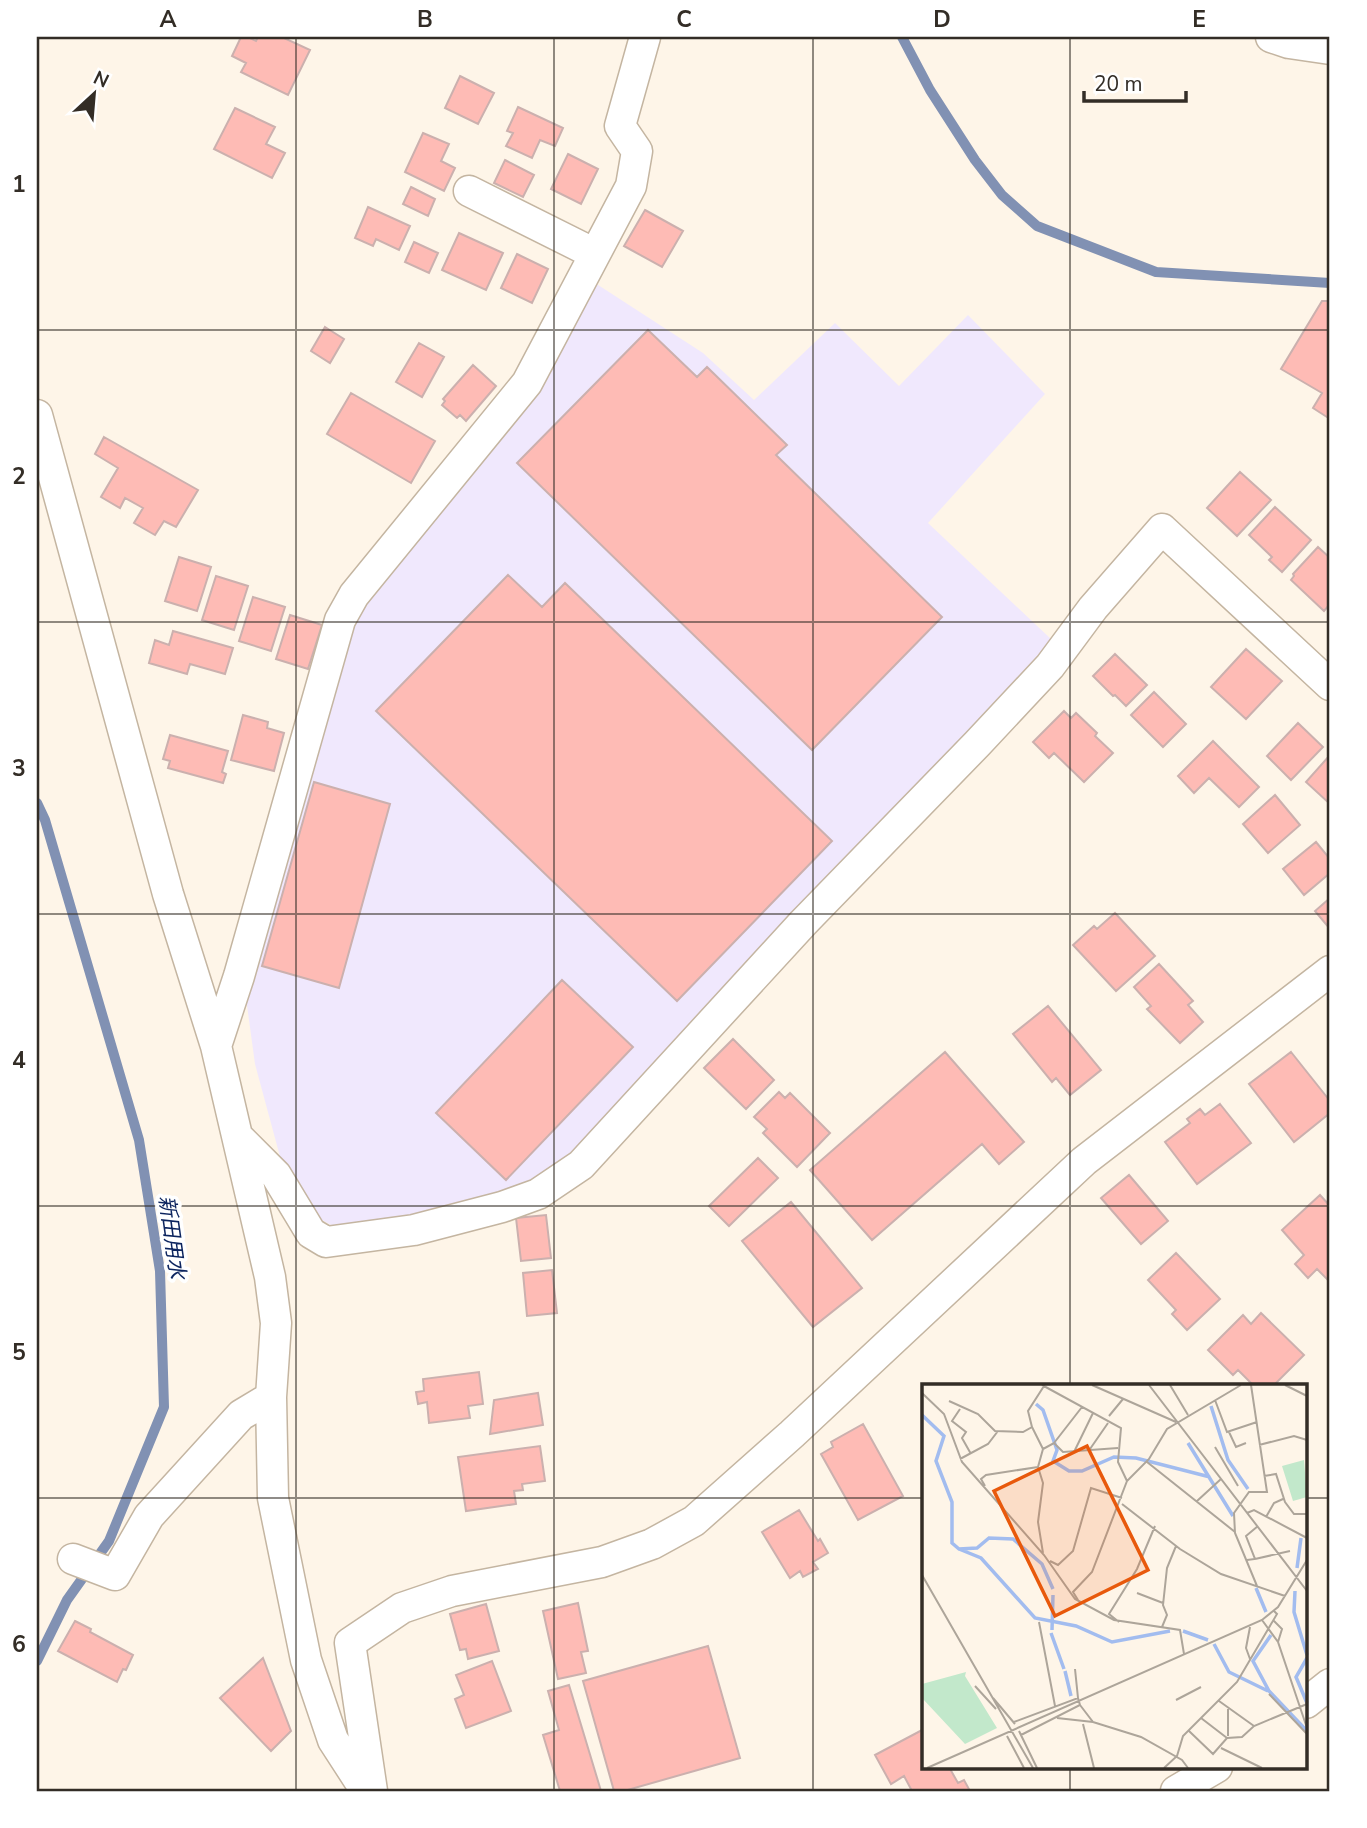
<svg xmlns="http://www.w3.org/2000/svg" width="1367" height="1828" viewBox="0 0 1367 1828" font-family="'Nunito Sans','Noto Sans JP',sans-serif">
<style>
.industrial{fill:#f0e8fd}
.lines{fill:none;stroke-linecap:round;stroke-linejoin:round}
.stream{stroke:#8191b3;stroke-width:10}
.building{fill:#febbb5;stroke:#cbb0ae;stroke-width:2}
.street-casing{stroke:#c4b5a1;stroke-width:33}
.street{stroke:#fff;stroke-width:30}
.grid{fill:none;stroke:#332d26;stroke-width:2;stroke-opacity:0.55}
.labels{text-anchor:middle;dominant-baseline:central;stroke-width:7;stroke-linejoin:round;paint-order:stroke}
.water-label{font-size:21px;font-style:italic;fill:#0c245e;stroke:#fff}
.inset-river{fill:none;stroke:#a2bcef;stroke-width:3.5}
.inset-road{fill:none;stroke:#ada59a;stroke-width:2}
.view{fill:#e8590c;fill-opacity:0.15;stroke:#e8590c;stroke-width:3.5}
.inset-edge{fill:none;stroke:#332d26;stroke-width:3.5}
.neatline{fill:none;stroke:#332d26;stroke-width:2.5}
.grid-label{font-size:23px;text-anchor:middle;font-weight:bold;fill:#332d26}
</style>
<rect width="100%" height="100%" fill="#fef5e8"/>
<path class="industrial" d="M592,281L703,353L754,400L835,323L899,386L968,315L1045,394L928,523L1052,640L565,1164L532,1185L400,1220L333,1226L322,1220L282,1164L255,1064L246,998L348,634L370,592Z"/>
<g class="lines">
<path class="stream" d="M902,37L930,90L975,160L1002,195L1037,226L1156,272L1330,283
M37,803L45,820L139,1140L160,1271L164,1407L109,1541L67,1600L37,1661"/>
</g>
<path class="building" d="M241,37H248L256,41L258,37H282L310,50L288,95L241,72L246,63L232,56Z
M460,76L494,93L478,124L445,108Z
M518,107L563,128L555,146L540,140L532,158L506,146L513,133L507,131Z
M235,108L275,127L266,144L285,153L272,178L214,149Z
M423,133L449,144L441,161L455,168L444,191L405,172Z
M568,154L598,169L581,204L551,189Z
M505,160L534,175L523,197L494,183Z
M411,187L435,199L428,216L403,204Z
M368,207L410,226L399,250L376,239L373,246L355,238Z
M645,210L683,231L662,267L624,246Z
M459,233L503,253L486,290L442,270Z
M414,242L438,253L429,273L405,262Z
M517,254L548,269L532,303L501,288Z
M1322,301H1330V419L1313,408L1322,393L1281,369Z
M325,327L344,339L330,363L311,351Z
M648,330L697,377L707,367L787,445L776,455L942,617L812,750L517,463Z
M419,343L444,357L422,397L396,382Z
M473,365L496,386L466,421L460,415L457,418L442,405L445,401L443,399Z
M351,393L435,441L411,483L327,434Z
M104,437L198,490L176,527L164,521L155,535L134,523L143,508L125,498L120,508L101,497L118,468L95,454Z
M1240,472L1271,500L1237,536L1207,508Z
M1275,507L1311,540L1282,572L1269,560L1272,557L1249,535Z
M1318,547L1330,558V604L1324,611L1291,580L1294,576L1293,574Z
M179,557L211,567L197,611L165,601Z
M508,575L542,607L565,583L832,841L677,1001L376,711Z
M216,576L248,586L234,630L202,620Z
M253,597L285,607L271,651L239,641Z
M290,615L322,625L308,669L276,659Z
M173,631L233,648L225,674L190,664L187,674L149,663L155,640L169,645Z
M1246,649L1282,681L1246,719L1211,687Z
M1115,654L1147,685L1126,706L1115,695L1113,696L1093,676Z
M1154,692L1186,724L1163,747L1131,715Z
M1064,711L1071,718L1076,713L1097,733L1095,736L1113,753L1084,782L1054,753L1049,758L1033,742Z
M243,715L268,722L267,728L284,733L274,771L231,760Z
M1298,723L1323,747L1291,780L1267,756Z
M170,735L228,751L222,772L226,774L223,783L168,768L170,761L163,759Z
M1213,741L1259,787L1239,807L1209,778L1194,793L1178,776Z
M1330,755V804L1306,782Z
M314,782L390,804L339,988L262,966Z
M1275,795L1300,825L1268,853L1243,824Z
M1316,842L1330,859V873L1304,895L1283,869Z
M1330,898V929L1315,911Z
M1115,913L1155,956L1116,991L1073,945L1094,926L1097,929Z
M1159,964L1193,1001L1188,1005L1203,1022L1180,1043L1147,1009L1151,1006L1134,987Z
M562,980L633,1047L506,1180L436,1113Z
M1048,1006L1101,1070L1070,1095L1056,1078L1052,1082L1013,1034Z
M733,1039L774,1080L746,1109L704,1068Z
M945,1052L1024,1142L999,1164L982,1144L872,1240L810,1170Z
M1291,1052L1330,1101V1113L1294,1142L1249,1084Z
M779,1092L785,1098L790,1093L830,1133L797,1167L763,1133L767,1129L754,1117Z
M1220,1104L1251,1143L1197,1184L1165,1142L1190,1123L1187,1119L1200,1109L1205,1115Z
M758,1158L778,1178L729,1226L709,1206Z
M1129,1175L1168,1221L1141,1244L1101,1198Z
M1320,1195L1330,1206V1282L1317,1269L1308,1278L1295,1264L1304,1255L1282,1230Z
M791,1202L862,1288L813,1327L742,1241Z
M546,1215L551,1258L521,1261L516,1218Z
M1176,1253L1220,1299L1187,1330L1172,1314L1176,1310L1148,1280Z
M552,1270L557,1313L527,1316L523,1273Z
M1261,1313L1304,1355L1274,1385H1253L1238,1370L1233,1375L1208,1350L1243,1315L1251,1324Z
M479,1372L483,1404L468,1406L470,1418L429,1423L427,1402L418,1404L416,1392L424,1391L423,1379Z
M538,1393L543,1425L490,1434L494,1400Z
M863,1424L903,1496L858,1520L821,1454L833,1447L831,1442Z
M540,1446L545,1481L522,1484L523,1490L514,1491L516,1504L466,1511L458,1457Z
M799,1510L818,1541L820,1539L828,1553L813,1562L818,1569L803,1577L800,1571L790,1578L762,1532Z
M578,1603L588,1651L581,1652L586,1673L558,1679L543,1611Z
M486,1604L499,1651L468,1659L466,1649L460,1650L450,1614Z
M75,1621L91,1629L90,1632L133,1655L126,1670L123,1669L117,1682L58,1651Z
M708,1646L740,1758L624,1791H614L583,1681Z
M263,1658L291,1731L271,1751L220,1698Z
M492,1661L511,1711L466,1728L455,1699L464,1695L456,1675Z
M569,1685L601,1791H560L543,1735L559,1730L548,1691Z
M924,1729V1767H949L958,1783L964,1780L970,1791H912L904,1776L891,1784L875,1755Z"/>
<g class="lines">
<defs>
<path id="street" d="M1271,37L1289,43L1330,49
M469,191L595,254
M37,415L168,894L216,1046L270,1277L276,1323L271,1397L273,1498L306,1660L333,1740L366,1791
M216,1046L239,976L340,620L354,595L527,383L631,186L637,151L620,126L645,37
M238,1137L276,1175L311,1233L326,1242L414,1230L502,1207L538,1194L581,1165L803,923L977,744L1050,666L1093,608L1162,529L1330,685
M73,1559L115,1575L149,1516L241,1415L271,1397
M1306,1703L1330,1684
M372,1791L350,1643L402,1608L452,1591L602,1562L652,1544L694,1521L792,1434L1084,1161L1330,971
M1176,1791L1217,1767"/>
</defs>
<use href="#street" class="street-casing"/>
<use href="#street" class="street"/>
</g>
<path class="grid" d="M296,37V1791M554,37V1791M813,37V1791M1070,37V1385M37,330H1330M37,622H1330M37,914H1330M37,1206H1330M37,1498H924M1306,1498H1330M1070,1767V1791"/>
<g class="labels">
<g class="water-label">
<text transform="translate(172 1237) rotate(82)">新田用水</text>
</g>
</g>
<g transform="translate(922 1384)">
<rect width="385" height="385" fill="#fef5e8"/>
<path d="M382,76L385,113L371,117L360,82ZM44,288L43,292L75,344L43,360L0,314V300Z" fill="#c2e8cb"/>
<path class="inset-river" d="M114,20L121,26L135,66L131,77L147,87H160L192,73L214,74L288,93M289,22L306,76L326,105M0,31L22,52L14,77L30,118V159L37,165L55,164L67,154L91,155L120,180L131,205M266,59L311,132M37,165L59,174L113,234L154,242L190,258L248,247M375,184L379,154M334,204L344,228M373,207L372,228L385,271M130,246L131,211M261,247L286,256M129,249L142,285M349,251L331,277L347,307L385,347M292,260L307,288L346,307M143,287L149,312M385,319L374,293L385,274"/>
<path class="inset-road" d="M120,1L199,44L196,78L205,97M170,1L254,38M227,1L385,207M248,1L266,31M329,1L345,108H327L312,129L313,149L335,202M363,1L385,12M0,9L22,30L40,78L122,171L153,215L192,236L258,246L262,270M293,16L305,48L335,38M27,17L56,30L73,47L101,48L110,43L106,27L122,2M38,25L30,37L44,48L40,54L49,70M187,32L201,15M110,43L121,65M307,48L314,63L324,59M132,59L160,23M337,61L372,52L385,56M293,63L316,102M168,65L186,39M152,68L171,29M38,75L66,60L76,47M225,78L313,148M342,92L354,90L363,118L372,130H385M63,102L59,95L64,91L116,83M275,117L299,95M200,120L258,165L299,190L363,212M325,129L332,126L385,154M344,133L352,119L361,115M121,169L116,138L121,99L116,83L121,65L132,59L141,68L196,64M333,175L368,167M325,176L333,175L324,152L336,142M128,177L136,181L151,167L169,104L200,114M0,191L111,384M215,209L241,219M156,216L151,208L170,188L205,97L227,75L245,45L319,1M340,236L356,258L385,344M351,236L360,245L356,258M117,238L133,322M197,238L187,230L215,185L233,142M240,243L245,231L241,221L245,184L254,162M328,243L324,264L328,275M153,285L156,314M53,302L74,325M347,310L385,350M71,314L93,340M254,316L279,303M297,317L332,342M158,321L171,338M135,334L171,338L219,353L260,376L266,384M279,334L305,354M92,338L156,314L158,321L99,351M161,340L172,384M97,347L115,384M267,347L291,370L305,354L320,353L332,342L385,320M85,352L102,384M306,352V325M299,364L340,384M5,384L340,236L356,223L385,176M242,384L255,372L261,352L315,298L355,230L352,227"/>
<path class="view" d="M165,62L226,186L133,232L72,107Z"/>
<rect width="385" height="385" class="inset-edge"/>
</g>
<rect width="1367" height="1828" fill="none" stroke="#ffffff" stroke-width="77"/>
<g transform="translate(94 94) rotate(26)" stroke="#ffffff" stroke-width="5" paint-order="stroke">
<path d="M0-5L12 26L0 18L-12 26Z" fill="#332d26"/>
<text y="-10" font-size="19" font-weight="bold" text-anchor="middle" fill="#332d26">N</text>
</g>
<path d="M1084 91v10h102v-10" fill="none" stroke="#332d26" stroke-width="3.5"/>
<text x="1094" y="91" font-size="21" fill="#332d26" stroke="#ffffff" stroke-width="5" paint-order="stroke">20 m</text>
<rect x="38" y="38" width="1290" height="1752" class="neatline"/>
<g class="grid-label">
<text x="168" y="27">A</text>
<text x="425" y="27">B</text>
<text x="684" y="27">C</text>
<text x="942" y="27">D</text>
<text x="1199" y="27">E</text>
<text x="19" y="192">1</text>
<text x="19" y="484">2</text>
<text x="19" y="776">3</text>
<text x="19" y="1068">4</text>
<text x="19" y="1360">5</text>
<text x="19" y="1652">6</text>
</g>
</svg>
